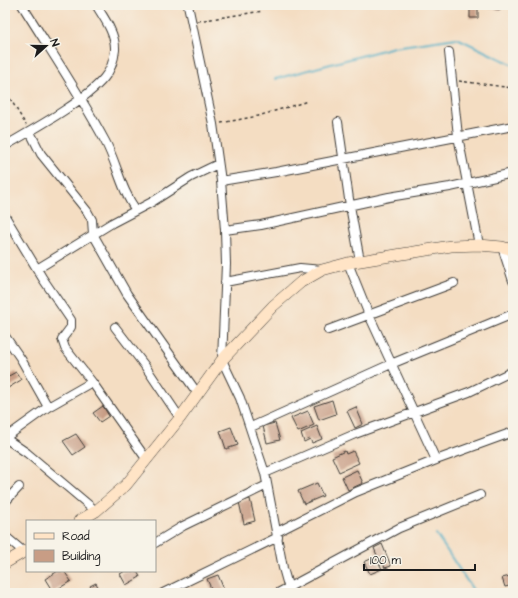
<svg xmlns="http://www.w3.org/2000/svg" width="518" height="598" viewBox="0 0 518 598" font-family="'Architects Daughter',sans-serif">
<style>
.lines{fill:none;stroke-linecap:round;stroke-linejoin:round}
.stream{stroke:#43aac3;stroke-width:2}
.building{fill:#c89d85}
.street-casing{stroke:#3c3935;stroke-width:10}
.secondary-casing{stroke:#3c3935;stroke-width:12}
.path{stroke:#3c3935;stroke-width:1.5;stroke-dasharray:3 3;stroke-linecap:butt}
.street{stroke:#fff;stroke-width:8}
.secondary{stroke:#ffe4c6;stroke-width:11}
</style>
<rect width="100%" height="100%" fill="#f7f3e8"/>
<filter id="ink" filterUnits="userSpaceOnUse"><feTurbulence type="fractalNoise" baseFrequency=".025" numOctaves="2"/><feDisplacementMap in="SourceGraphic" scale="8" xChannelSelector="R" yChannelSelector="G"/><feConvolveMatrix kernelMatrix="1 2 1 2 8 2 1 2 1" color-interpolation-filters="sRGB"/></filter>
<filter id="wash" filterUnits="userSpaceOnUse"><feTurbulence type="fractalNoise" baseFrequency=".012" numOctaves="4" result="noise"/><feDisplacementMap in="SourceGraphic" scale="16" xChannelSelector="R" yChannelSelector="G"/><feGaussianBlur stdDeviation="0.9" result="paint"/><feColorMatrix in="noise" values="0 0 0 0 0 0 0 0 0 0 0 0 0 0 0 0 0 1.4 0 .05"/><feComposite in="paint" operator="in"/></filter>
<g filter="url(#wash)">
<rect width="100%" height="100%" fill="#f4ddc2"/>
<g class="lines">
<path class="stream" d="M275,79L394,47L457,38L513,65
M436,534L475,593"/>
</g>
<g id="blocks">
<path class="building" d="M485,5H501V10L485,7Z
M470,6L478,7V18H470Z
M16,372L21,380L8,388L5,378Z
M332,400L336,414L319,420L314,406Z
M103,406L109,416L100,422L93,413Z
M356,407L363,424L355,428L347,411Z
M308,411L314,425L298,432L291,418Z
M275,423L280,440L267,443L263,426Z
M317,426L322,439L312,443L310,439L304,442L301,433Z
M231,427L238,445L226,449L220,431Z
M76,434L85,447L73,455L63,441Z
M345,451L346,454L353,451L359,463L339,472L332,457Z
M357,470L363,483L348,490L342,477Z
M317,483L323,496L304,504L298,491Z
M250,499L255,521L244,524L239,502Z
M382,544L391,566L385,568L380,557L378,558L374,548Z
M373,558V561L377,559L382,569L370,574L364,562Z
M58,571H64L71,581L53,592L45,579Z
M125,571H137L140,577L126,585L120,574Z
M218,575L225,592L213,593L207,579Z
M510,576L513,585L505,587L502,578Z
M96,583L99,589L94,592L90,586Z"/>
</g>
</g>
<g filter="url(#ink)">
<use href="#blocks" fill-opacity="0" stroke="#3c3935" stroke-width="1"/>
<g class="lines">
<defs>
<path id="street" d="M22,5C50,50 80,94 105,141C117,163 121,190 136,210
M188,5L213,124L221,181L225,230L226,264L222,360L240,398L265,473L283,568L290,593
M449,52L458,136L479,245
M338,122L350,206L360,261
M30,132L41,154L87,211L92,220L93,234L127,294L198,394
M5,146C32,130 84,102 104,78C110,71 114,60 115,50C116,34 104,18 96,5
M221,181L276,172L513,126
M5,216L43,279L71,320V327L62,339L65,348L92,382L147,460
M225,230L261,225L389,197L450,187L513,173
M502,247L513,281
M348,263L369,315L436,460
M37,269L112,223L152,202L191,177L218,164
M225,282L300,268L322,270
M115,327L145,366L180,418
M328,330L454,283
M5,336L21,359L48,407
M251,427L391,364L513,314
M5,438L27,453L96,511
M5,438L48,407L92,382
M265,473L355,434L469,392L513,371
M5,502L19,487
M277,532L356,492L436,460L513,432
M5,536L24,552
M155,543L183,526L267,485
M163,593L278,537
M278,593L399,528L480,495
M406,593H412"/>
<path id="secondary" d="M79,521L96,511L126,485L180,418L222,360L273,306L301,282L322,270L348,263L451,246L479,245L502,247L513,250
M5,563L27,550"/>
</defs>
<use href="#street" class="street-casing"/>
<use href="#secondary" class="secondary-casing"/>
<path class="path" d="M198,21L263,11
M459,81L513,88
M5,95L11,100L26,125
M221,123L258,116L308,101"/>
<use href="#street" class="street"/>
<use href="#secondary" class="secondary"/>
</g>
</g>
<rect width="518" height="598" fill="none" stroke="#f7f3e8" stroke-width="20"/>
<rect x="26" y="520" width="130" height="52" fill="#f7f3e8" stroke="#9f9d96"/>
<rect x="34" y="533" width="20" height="6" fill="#ffe4c6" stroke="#9f9d96"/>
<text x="62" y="540" font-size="12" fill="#1c1c1c">Road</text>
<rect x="34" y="550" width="20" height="12" fill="#c89d85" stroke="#9f9d96"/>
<text x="62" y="560" font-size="12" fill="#1c1c1c">Building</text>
<g transform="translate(46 46) rotate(69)" stroke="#f7f3e8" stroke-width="3" paint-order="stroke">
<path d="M0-3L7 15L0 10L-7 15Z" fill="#1c1c1c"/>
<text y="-6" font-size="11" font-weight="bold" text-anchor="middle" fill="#1c1c1c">N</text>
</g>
<path d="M364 564v6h111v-6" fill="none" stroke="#1c1c1c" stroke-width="2"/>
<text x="370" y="564" font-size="12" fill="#1c1c1c" stroke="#f7f3e8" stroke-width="3" paint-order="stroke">100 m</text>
</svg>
